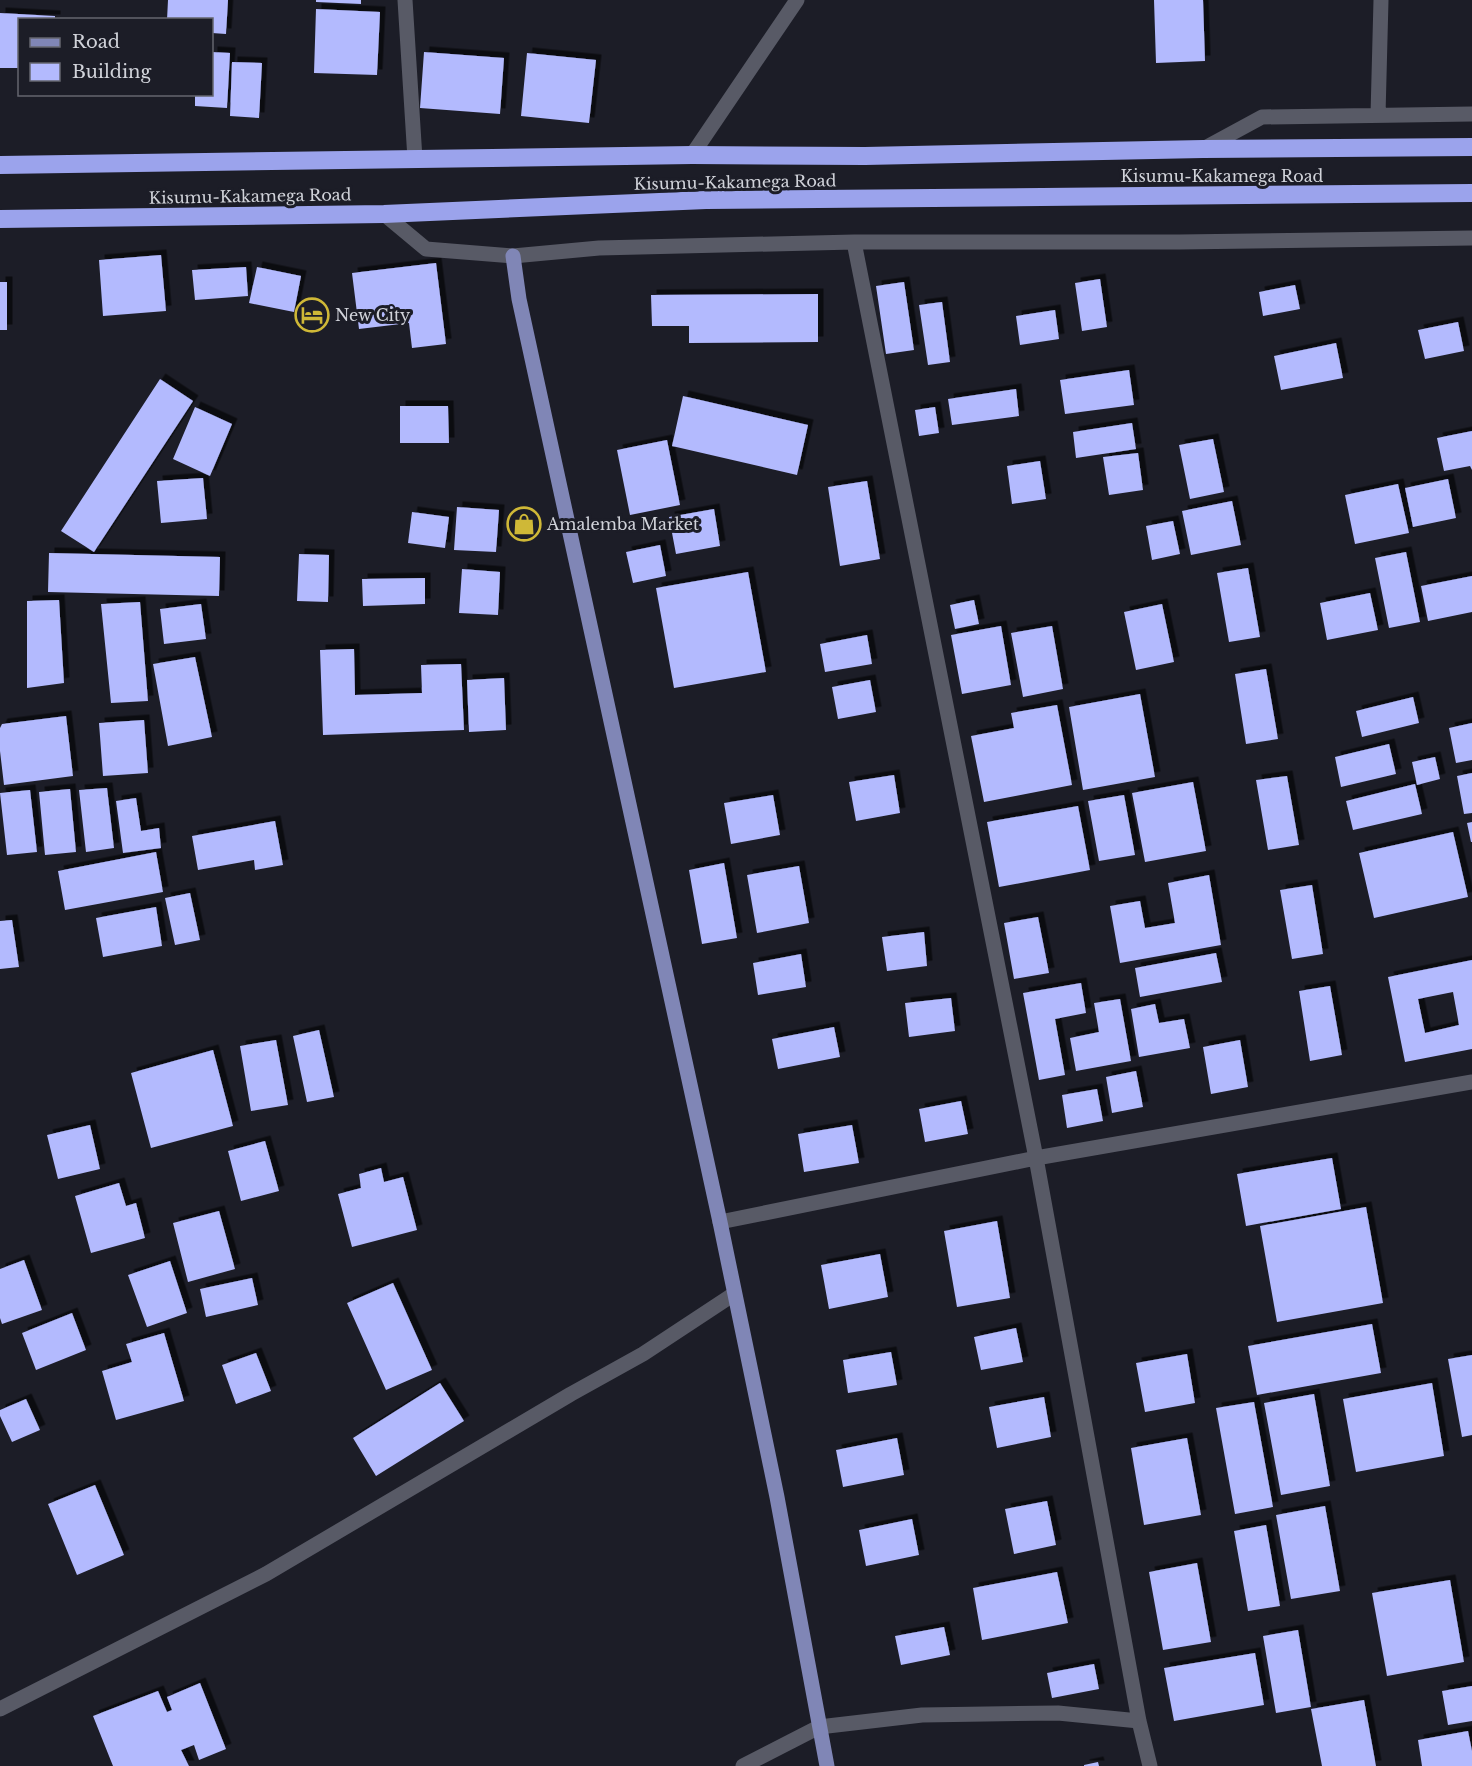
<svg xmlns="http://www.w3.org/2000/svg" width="1472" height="1766" viewBox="0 0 1472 1766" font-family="'Libre Baskerville',serif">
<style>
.building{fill:#b3bafe;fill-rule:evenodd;filter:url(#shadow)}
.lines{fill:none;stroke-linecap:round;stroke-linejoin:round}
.minor{stroke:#585a66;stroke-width:15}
.major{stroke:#8086b6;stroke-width:15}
.highway{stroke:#9ba3ec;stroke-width:18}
.labels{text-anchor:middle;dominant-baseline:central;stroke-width:6;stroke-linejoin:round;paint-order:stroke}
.street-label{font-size:16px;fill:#d1d3da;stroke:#1c1d27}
.poi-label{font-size:16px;fill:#d1d3da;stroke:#1c1d27;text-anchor:start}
</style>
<defs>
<filter id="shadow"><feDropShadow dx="5.5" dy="-5.5" stdDeviation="0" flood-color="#0009"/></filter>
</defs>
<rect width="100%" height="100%" fill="#1c1d27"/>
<path class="building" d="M168,0H228L226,34L212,33V20H167Z
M316,0H361V4L316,2Z
M1154,0H1203L1205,61L1156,63Z
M316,9L380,12L377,75L314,73Z
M0,13L55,16V20H20V68H0Z
M212,52L230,53L227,108L195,106V94H212Z
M424,52L504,58L500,114L420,108Z
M527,53L596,60L589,123L521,116Z
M232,62L262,63L259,118L230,116Z
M161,255L166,311L103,316L99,260Z
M436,263L446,344L412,348L409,323L359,329L352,273Z
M246,267L248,296L195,300L192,270Z
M257,267L301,276L294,312L249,303Z
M1100,279L1107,327L1082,331L1075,283Z
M0,282H7V330H0Z
M904,282L914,350L886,354L876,286Z
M1295,285L1300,309L1263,316L1259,292Z
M818,294V342L689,343V326H652L651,295Z
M942,302L950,362L928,365L919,305Z
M1055,310L1059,339L1020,345L1016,316Z
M1458,322L1464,351L1425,359L1418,330Z
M1336,343L1343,378L1281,390L1274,356Z
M1129,370L1134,405L1065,414L1060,380Z
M160,379L193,401L94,552L61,531Z
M1016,389L1019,416L952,425L948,399Z
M683,396L808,425L797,475L672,446Z
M400,406H448L449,443H400Z
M195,407L232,424L210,476L173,459Z
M935,407L939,433L919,436L915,410Z
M1132,423L1136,449L1076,458L1073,432Z
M1472,431V470L1470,466L1444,471L1437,438Z
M1213,439L1224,492L1190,499L1179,445Z
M667,440L680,505L630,515L617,450Z
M1138,453L1143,490L1109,495L1103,457Z
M1040,461L1046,499L1012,504L1007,466Z
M203,478L207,519L161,523L157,481Z
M1448,479L1456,518L1413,527L1405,488Z
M867,481L880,559L840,566L828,487Z
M1398,484L1409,533L1355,544L1345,495Z
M1232,501L1241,545L1191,555L1182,511Z
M457,507L499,510L496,552L454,550Z
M714,509L720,546L676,554L669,517Z
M412,512L449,517L445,548L408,543Z
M1173,521L1180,554L1152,560L1146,526Z
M660,545L666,576L633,583L626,552Z
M1406,552L1420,622L1389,628L1375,558Z
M49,553L220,557L219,596L48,592Z
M299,554L329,555L328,602L297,601Z
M1248,568L1260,637L1229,642L1217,573Z
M462,569L500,572L498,615L459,613Z
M748,572L766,672L674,688L656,588Z
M1472,576V612L1428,621L1421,586Z
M425,578V604L363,606L362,579Z
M1370,593L1378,630L1327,640L1320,603Z
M59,600L64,683L27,688V601Z
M974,600L979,624L955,629L950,605Z
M140,602L148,701L111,703L101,604Z
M201,604L206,639L164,644L160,609Z
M1162,604L1174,662L1136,670L1124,612Z
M1001,626L1011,685L962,694L951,635Z
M1052,626L1063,689L1023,697L1011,633Z
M867,635L872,664L825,672L820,644Z
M354,649L355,695L422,693L421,665L461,664L464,730L323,735L320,650Z
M195,657L212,737L168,746L153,664Z
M1266,669L1278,739L1246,744L1235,674Z
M504,678L506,730L469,732L467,680Z
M870,680L876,712L838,719L832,687Z
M1140,694L1155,777L1083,790L1069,707Z
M1413,697L1419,723L1362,737L1356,711Z
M1057,705L1072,785L984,802L971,736L1014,728L1011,713Z
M66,716L73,776L4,785L0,751V728L2,724Z
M144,720L148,773L103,776L99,723Z
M1472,723V760L1456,763L1449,728Z
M1389,744L1396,774L1341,787L1335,757Z
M1435,757L1440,779L1417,785L1412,762Z
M1472,773V813L1464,814L1457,776Z
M894,775L900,813L856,821L849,782Z
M1287,776L1299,845L1268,850L1256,780Z
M1193,782L1206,851L1145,862L1132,793Z
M1415,784L1422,814L1353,830L1346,801Z
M107,788L114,848L86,852L79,790Z
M70,789L76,852L45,855L39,792Z
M30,790L37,852L7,855L0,793Z
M773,795L780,835L731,844L724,803Z
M1124,795L1135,855L1099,861L1088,801Z
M136,798L141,831L159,828L161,848L123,853L116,801Z
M1078,806L1090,870L999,887L987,822Z
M275,821L283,865L255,870L254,860L198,870L192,836Z
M1472,822V842H1471L1467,823Z
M1453,832L1468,897L1374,918L1359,853Z
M156,852L163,892L65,910L58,871Z
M724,863L737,938L702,944L689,870Z
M799,866L809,923L757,933L747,875Z
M1209,875L1221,945L1120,963L1110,906L1140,901L1145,928L1175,923L1168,883Z
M1312,885L1323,954L1292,959L1280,890Z
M190,893L200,940L175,945L165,898Z
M156,907L162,946L103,957L96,918Z
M1038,917L1049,973L1014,979L1004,923Z
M12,920L19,967L0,969V921Z
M924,932L927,966L887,971L882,937Z
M1216,953L1222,982L1140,997L1135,968Z
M801,954L806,987L758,995L753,963Z
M1472,960V1049L1405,1062L1388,977ZM1453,992L1459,1025L1425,1033L1418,999Z
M1081,983L1086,1013L1055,1019L1065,1075L1039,1080L1023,993Z
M1330,986L1342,1055L1310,1061L1299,991Z
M951,998L955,1031L909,1037L905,1003Z
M1120,999L1131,1061L1076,1071L1070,1038L1099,1032L1094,1003Z
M1155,1004L1159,1023L1184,1019L1190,1048L1139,1057L1131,1009Z
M834,1027L840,1057L778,1069L772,1039Z
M319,1030L334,1097L307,1102L293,1036Z
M276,1040L288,1105L251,1111L240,1046Z
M1240,1040L1248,1087L1211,1094L1203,1047Z
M213,1050L233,1126L151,1148L131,1073Z
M1136,1071L1143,1107L1112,1113L1106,1077Z
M1097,1089L1103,1121L1067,1128L1062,1095Z
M961,1101L968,1134L925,1142L919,1109Z
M90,1125L100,1169L58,1179L47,1135Z
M852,1125L859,1163L804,1172L798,1134Z
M265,1141L279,1191L241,1201L228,1151Z
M1332,1158L1341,1209L1246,1226L1237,1174Z
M381,1168L384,1182L403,1177L417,1230L352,1247L338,1194L361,1188L359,1174Z
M119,1183L126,1206L136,1203L145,1238L91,1253L75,1196Z
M1366,1207L1383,1303L1277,1322L1260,1226Z
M219,1211L235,1269L188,1282L173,1223Z
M997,1221L1010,1298L957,1307L944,1231Z
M880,1254L888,1297L829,1309L821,1265Z
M24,1260L42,1310L2,1324L0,1318V1269Z
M170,1261L187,1313L147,1327L128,1275Z
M252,1278L258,1305L206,1317L200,1289Z
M393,1283L432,1370L386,1390L347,1303Z
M72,1313L86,1350L36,1370L22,1333Z
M1372,1324L1381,1373L1257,1395L1248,1346Z
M1016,1328L1023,1362L981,1370L974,1337Z
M164,1333L184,1401L116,1420L102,1371L132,1362L126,1344Z
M891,1352L897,1385L848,1393L843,1360Z
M256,1353L271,1391L236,1404L222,1365Z
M1187,1354L1195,1403L1145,1412L1136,1363Z
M1472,1355V1435L1462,1437L1448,1359Z
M440,1383L464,1421L376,1476L353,1438Z
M1432,1383L1444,1456L1356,1472L1343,1399Z
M1314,1394L1330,1486L1281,1495L1264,1403Z
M1044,1397L1051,1437L997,1448L989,1407Z
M26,1399L40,1430L12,1442L0,1416V1410Z
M1254,1402L1273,1507L1235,1514L1216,1408Z
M897,1438L904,1475L843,1487L836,1450Z
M1187,1438L1201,1515L1144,1525L1131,1448Z
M95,1485L124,1555L77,1575L48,1504Z
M1047,1501L1056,1545L1014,1554L1005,1509Z
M1325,1506L1340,1591L1291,1599L1276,1515Z
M912,1519L919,1555L866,1566L859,1530Z
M1266,1525L1280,1606L1248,1611L1234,1531Z
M1197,1563L1211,1642L1163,1650L1149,1572Z
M1057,1572L1068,1623L982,1640L973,1588Z
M1450,1580L1464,1662L1387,1676L1372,1593Z
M944,1627L950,1655L901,1665L895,1636Z
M1298,1630L1311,1707L1276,1713L1263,1636Z
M1255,1653L1264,1705L1174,1721L1164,1668Z
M1094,1664L1099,1689L1052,1698L1047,1673Z
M200,1683L226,1749L199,1760L194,1745L181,1750L189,1766H113L93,1716L158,1691L167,1712L172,1710L167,1697Z
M1472,1686V1721L1448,1725L1442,1691Z
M1364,1700L1376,1766H1322L1311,1709Z
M1468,1731L1472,1751V1766H1422L1418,1740Z
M1098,1762L1099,1766H1084V1765Z"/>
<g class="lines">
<path class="minor" d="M405,0L415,159
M1378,115L1381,0
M1203,149L1262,117L1472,114
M692,155L797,0
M384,214L426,249L513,256L599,248L854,242H1179L1472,238
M854,242L1036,1158L1139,1721L1150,1766
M720,1222L1036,1158L1472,1082
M0,1709L266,1574L571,1394L643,1354L734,1294
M743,1766L819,1727L922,1715L1058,1713L1139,1721"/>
<path class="major" d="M513,256L519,299L720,1222L777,1497L827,1766"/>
<path class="highway" d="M0,165L692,155L865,156L1203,149L1472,147
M0,219L384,214L706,200L1472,193"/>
</g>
<defs>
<symbol id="hotel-ring" viewBox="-11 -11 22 22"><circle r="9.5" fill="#1c1d27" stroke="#cfb837" stroke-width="1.5"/><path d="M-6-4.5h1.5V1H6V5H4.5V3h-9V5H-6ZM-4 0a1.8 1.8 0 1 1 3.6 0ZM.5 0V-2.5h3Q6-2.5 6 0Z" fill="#cfb837"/></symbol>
<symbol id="shop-ring" viewBox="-11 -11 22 22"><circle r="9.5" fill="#1c1d27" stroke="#cfb837" stroke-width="1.5"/><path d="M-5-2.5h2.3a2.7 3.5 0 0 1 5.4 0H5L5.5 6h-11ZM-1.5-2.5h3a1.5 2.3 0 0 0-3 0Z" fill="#cfb837"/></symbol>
</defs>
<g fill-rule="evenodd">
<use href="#hotel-ring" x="293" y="296" width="38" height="38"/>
<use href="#shop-ring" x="505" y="505" width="38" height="38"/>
</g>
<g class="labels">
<g class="street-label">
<text x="1222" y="176">Kisumu-Kakamega Road</text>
<text transform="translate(735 182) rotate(-1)">Kisumu-Kakamega Road</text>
<text transform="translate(250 196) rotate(-1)">Kisumu-Kakamega Road</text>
</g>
<g class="poi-label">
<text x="335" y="315">New City</text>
<text x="547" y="524">Amalemba Market</text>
</g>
</g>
<rect x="18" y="18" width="195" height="78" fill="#1c1d27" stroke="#64666f" stroke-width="1.5"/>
<rect x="30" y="38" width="30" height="9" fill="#8086b6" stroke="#64666f" stroke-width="1.5"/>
<text x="72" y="48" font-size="18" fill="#d1d3da">Road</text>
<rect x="30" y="63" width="30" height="18" fill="#b3bafe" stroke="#64666f" stroke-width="1.5"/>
<text x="72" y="78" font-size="18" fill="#d1d3da">Building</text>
</svg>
